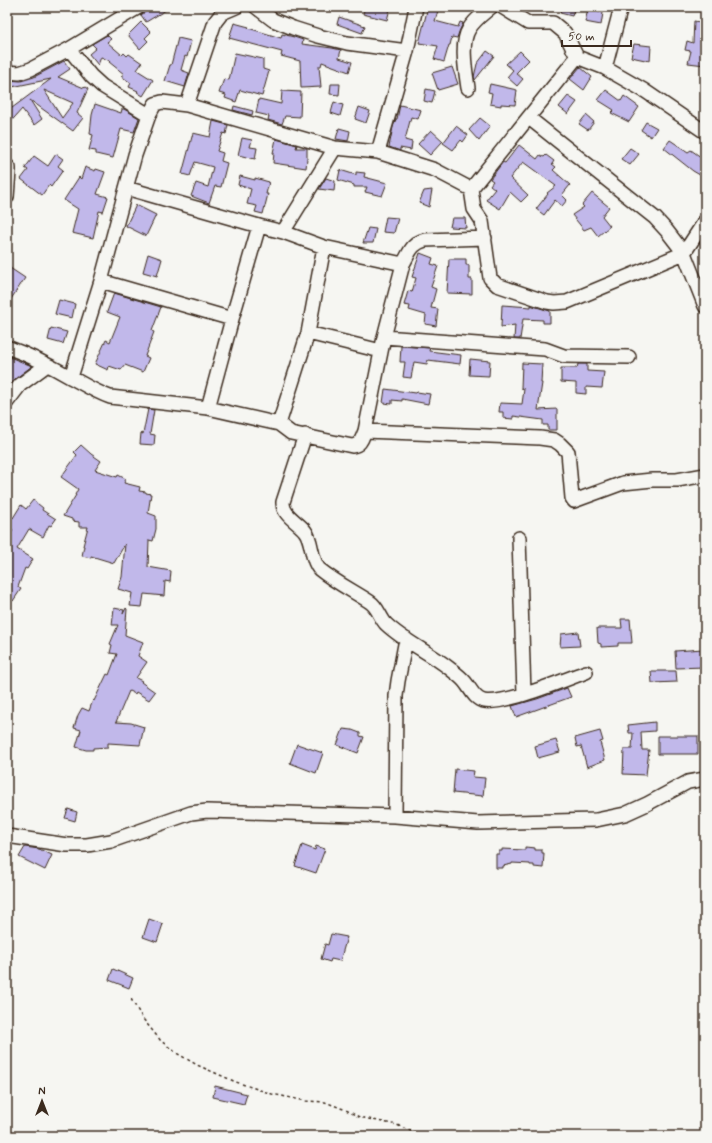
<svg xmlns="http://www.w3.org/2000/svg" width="712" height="1143" viewBox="0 0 712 1143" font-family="Mynerve,sans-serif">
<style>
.building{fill:#c1b8ea;stroke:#3b2a1e;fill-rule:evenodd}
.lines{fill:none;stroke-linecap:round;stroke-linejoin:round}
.minor-casing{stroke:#3b2a1e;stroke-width:16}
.path{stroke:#3b2a1e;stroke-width:1.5;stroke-dasharray:3 3;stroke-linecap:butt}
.minor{stroke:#f6f6f2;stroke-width:13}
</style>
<rect width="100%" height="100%" fill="#f6f6f2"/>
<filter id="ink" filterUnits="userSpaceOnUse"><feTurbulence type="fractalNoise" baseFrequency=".025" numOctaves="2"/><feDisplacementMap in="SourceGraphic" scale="8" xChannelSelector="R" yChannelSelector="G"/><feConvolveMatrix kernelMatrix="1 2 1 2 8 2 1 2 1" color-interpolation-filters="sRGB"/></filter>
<g filter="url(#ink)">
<path class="building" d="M147,7H171L146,22L141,15L146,11Z
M365,7H382L390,9L387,20L363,14Z
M428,7H439L435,21L458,27L460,22L463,23L459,32L457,38L452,37L450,45H449L444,62L434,59L438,46L419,43Z
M562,7H575L572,16L560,13Z
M588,9L603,13L601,25L585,22Z
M339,17L365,26L362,33L337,24Z
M694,21L705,23V65L688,63L691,51L685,50L687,41L693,43Z
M141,22L151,32L145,38L148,41L140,49L128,35Z
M234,23L249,27L248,28L281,38L282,34L294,37L303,40L302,44L332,48L341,50L339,58L352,62L349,72L322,62L321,66H319L321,87L301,88L300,61L281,56L282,52L229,38Z
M107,35L111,39L107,42L122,55L124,53L127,56L129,54L142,63L137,70L153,80L143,96L137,92L138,91L129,87L131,83L121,76L124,74L109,62L110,61L101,57L98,65L89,54L96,48L92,44Z
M178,38L191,41L187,57L185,56L181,70L189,73L185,87L165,81L170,65H171Z
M634,44L651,46L650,61L631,57Z
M487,51L494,56L475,80L474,77L477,64Z
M520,51L529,60L516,73L523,79L517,86L507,77L513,70L506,64Z
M235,53L263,59V69L269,71L262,96L240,90L236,102L225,98L226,95L219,93L224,79L229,80Z
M64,61L70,69L58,77L84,88L85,87L88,89L77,113L83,118L73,131L30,100L42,119L34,125L22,109L7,126V104L12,108L51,79L7,88V80L21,81L34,77ZM44,90L73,103L62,118Z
M452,67L458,84L438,90L432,73Z
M580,67L592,77L584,90L570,79Z
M331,84H340L339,95L330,94Z
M490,84L517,90L515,105L501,104V106L490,104L492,93L488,92Z
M426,89L435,91L432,103L424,101Z
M606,90L621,101L624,96L639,107L629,122L611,113L614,110L598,100Z
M282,91L301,92L300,117L285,116L282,124L268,120L269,116L256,113L259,99L281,104Z
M568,96L577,102L568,114L559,107Z
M334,102L343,105L340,116L331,113Z
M95,104L121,113L122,109H124L139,118L134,132L121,129L113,158L96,154V151L89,150L93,135L90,134L92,115Z
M400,105L421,110L418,119L411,117L405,140L412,142L411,150L400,148V151L389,147L393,127L396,119H397Z
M234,106L253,111L252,115L233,110Z
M359,107L370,111L366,123L355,119Z
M586,115L594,122L588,130L579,124Z
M480,118L490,126L479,141L469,130Z
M213,121L228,125L226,134L223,133L217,151L223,153L221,161L227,163L221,187L215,186L209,203L191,196L196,183L208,187L213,167L195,162L190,176L182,174L193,133L210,137Z
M646,122L657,128L651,137L641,130Z
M456,126L468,135L463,142L461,140L453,150L443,143Z
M339,128L350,131L348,141L336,139Z
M431,130L443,141L430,155L418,144Z
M242,138L252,140L250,147L257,148L255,159L238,155Z
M276,139L297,145L296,148H307V159L306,168L273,163L274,153H273Z
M670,140L688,152L691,150L705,160V178L693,171L664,148Z
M519,145L537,159L540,155L544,157L546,155L554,161L552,164L556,167L553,170L570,185L562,195L567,200L562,206L555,200L544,215L536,209L548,194L547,193L556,186L523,162L510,178L528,195L521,202L510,192L500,209L486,200L495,189L490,185L493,181L490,179L503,162L505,163Z
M630,148L639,154L630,165L621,159Z
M56,154L63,159L58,166L63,170L51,187L49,185L42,195L21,179L28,170L25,168L34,156L48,166Z
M85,167L95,171L96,169L105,172L97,194L108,197L103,212L99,211L93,238L72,233L78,209L64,200L79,177L81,179Z
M340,170L356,175V172L365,173L364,177L387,183L382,196L365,192L367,187H354V185L338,180Z
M240,176L255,180V178L269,182L266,194H268L263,214L255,212L257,206L247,204L251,189L238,185Z
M326,178L335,181L334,191L319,189Z
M432,190L429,207L419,203L424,191Z
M592,193L609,207L602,216L610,226L598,236L591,227L584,230L572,215L584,207L582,205Z
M136,205L156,215L146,236L126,226Z
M386,217L398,218L394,233L383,232Z
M452,218H465L466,228L450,227Z
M368,228L376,229L373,243H363Z
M420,253L433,258L431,264L438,266L431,287L436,289L431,308L438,309L436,326L425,324L426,315L409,310L410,306L404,305L408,291L412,292L416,278L412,277Z
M148,254L162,259L157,276L143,272Z
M449,259H466V265H469V279H472V294L447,293Z
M7,266L25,278L7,305Z
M114,293L161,307L152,331L154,332L145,356L149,358L143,372L125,365L121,370L109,366L108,370L95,364L106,340L110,342L120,317L107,312Z
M59,300L75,304L72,318L55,314Z
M502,305L531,307V305L533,306L550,311V323H543V320L523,319L520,339H514L515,325L501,327Z
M51,328L67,332L63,344L48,340Z
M401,346L430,348L429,351L461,355L460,364L428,360L427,364L414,362L411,378L403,377L405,362H400Z
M7,356L32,366L15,379L11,384L7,380Z
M470,359L490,361L489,376L469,375Z
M522,363L542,364L541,383H542L538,410L557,409V430H548V425H543V420L513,416V419L503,418V412H499L500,403L522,404L524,389L521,388Z
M578,364H587V371L604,372L602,388L586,387V394L576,393V383L561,382V368H577Z
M385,389L416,393L417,392L430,394L428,404L402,399V401L392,400V404L383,403Z
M148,409L154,410L150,434L155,435L154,445L140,444L141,433L143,434Z
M81,445L91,454L101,461L95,470L117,477L118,475L126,479L124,483L140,487L139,491L146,492V493L151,494L148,513L156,516V529L153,541L149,540L148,567L171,571L170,582L165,581L164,596L144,594L142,607L130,606L132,593L118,589L122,577L125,544L114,563L91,556V558L82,556L84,546H83L88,527H79V522L72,521V519L63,516L76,495H75L78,489L61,477L77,455L74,452Z
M33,500L43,508L42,510L56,519L51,526L49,525L43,537L29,529L17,549L33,559L27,569L25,568L18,587L21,589L13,601L7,598V540L13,530L7,527V514L13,518L21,505L26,509Z
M114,608L124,610L123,614L126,608L127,609L125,635L143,642L138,656L147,662L136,678L142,681L141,682L155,692L149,700L136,692L135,694L129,691L116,722L131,723L144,727L140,745L108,743V747L93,748V750H86L76,747L81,730L74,728L78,715L82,708L89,711L93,700L94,701L107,674L109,675L117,654L110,653L112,645L110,644L118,625H112Z
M621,619H630L632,643H618V646L601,647V644L598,643L597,628H622Z
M578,632L580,646L560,647L561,634Z
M703,649L704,667L676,668L675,651Z
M651,671H676L677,682L652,683Z
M567,688L571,697L516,717L512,706L537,699Z
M655,722V731L641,732L642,750H649L646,775L623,774L624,749H632L633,733H629L628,725Z
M343,729L352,730L360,733V736L364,737L358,753L337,745Z
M600,731L603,741L600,742L605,760L587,767L581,746L577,747L575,738Z
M658,736H698V754H658Z
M556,740L560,752L538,758L535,746Z
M297,744L323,753L316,773L290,763Z
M455,769L474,771L473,777L485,778L483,796L453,793Z
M68,809L77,812L75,821L65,818Z
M302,845L315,850L316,846L325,849L316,873L295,866Z
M25,847L39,849L52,855L45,870L19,857Z
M525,847L535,848V850H542V853H544L543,868L534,867V865H530V864L512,863V864L503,866V868H496V854H499V851H502V849L525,850Z
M149,919L163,924L157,942L143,937Z
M331,934L347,937L340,961L331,959L330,962L321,959L325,944L328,945Z
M113,969L133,978L129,988L109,980Z
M215,1086L247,1094L244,1104L213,1097Z"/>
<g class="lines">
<defs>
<path id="minor" d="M256,7L273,20L293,28L318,36L347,43L407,51
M502,7L528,23H553L565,33L577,57L605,68L645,91L705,132
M69,49L91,76L102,86L149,115
M605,68L621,7
M7,72L19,73L31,69L69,49L139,7
M468,88C466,73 460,43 469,29C474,20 483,14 491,7
M187,105L215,22L222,13L236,7
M529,118L655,218L667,231L684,253L705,306
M378,152L407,51L416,7
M7,166L9,168V171L7,197
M126,188L259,226L283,232L324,247L403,264C410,252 411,244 425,240L485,238
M471,189L577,57
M259,226L232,319L208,408L279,424L308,333L324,247
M283,232L335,148
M101,281L232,319
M308,333L381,351
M384,337L545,349L564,356L629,357
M7,347C29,355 51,366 72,378C85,385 96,392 110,397L208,408
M71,377L101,281L135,155L149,115L155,104L162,102L187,105L335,148L378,152L435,170L471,189L474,209L482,221L490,278L497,285L547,302L554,303L567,302L684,253L705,221
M7,402L20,385L47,365
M279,424L291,433L352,446C361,445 362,438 365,431L384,337L403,264
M365,431L540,438L554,440L560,444L568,452L572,498L574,501L623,483L652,480H677L705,475
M305,435L283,502C282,515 298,522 305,531C313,541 310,558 319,569C335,582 353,591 370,602C378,607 380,618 386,624C405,642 429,652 449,668C454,672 461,677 465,682C471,689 474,699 484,701C505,705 564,680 586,672
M519,538L524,694
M395,816L396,696L398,681L406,639
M7,836L67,845H87L111,841L191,813L207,811L395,816L478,823L596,820L625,814L647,804L688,782L705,779"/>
</defs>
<use href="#minor" class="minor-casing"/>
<path class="path" d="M131,999L143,1019L161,1041L178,1054L197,1065L236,1082L272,1094L306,1101L325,1102L346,1110L359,1117L397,1125L422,1136"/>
<use href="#minor" class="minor"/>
</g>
</g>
<rect width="712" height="1143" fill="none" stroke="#f6f6f2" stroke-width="24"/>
<rect x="12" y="12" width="688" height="1119" fill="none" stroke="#3b2a1e" stroke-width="1.5" filter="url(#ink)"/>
<g transform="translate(42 1101)" stroke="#f6f6f2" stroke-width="3" paint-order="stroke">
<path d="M0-3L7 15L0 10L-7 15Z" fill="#3b2a1e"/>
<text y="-6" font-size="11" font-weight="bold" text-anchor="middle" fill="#3b2a1e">N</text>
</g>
<path d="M562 40v6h69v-6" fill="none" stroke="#3b2a1e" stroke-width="2"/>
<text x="568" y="40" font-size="12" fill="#3b2a1e" stroke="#f6f6f2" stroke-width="3" paint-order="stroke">50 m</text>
</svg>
